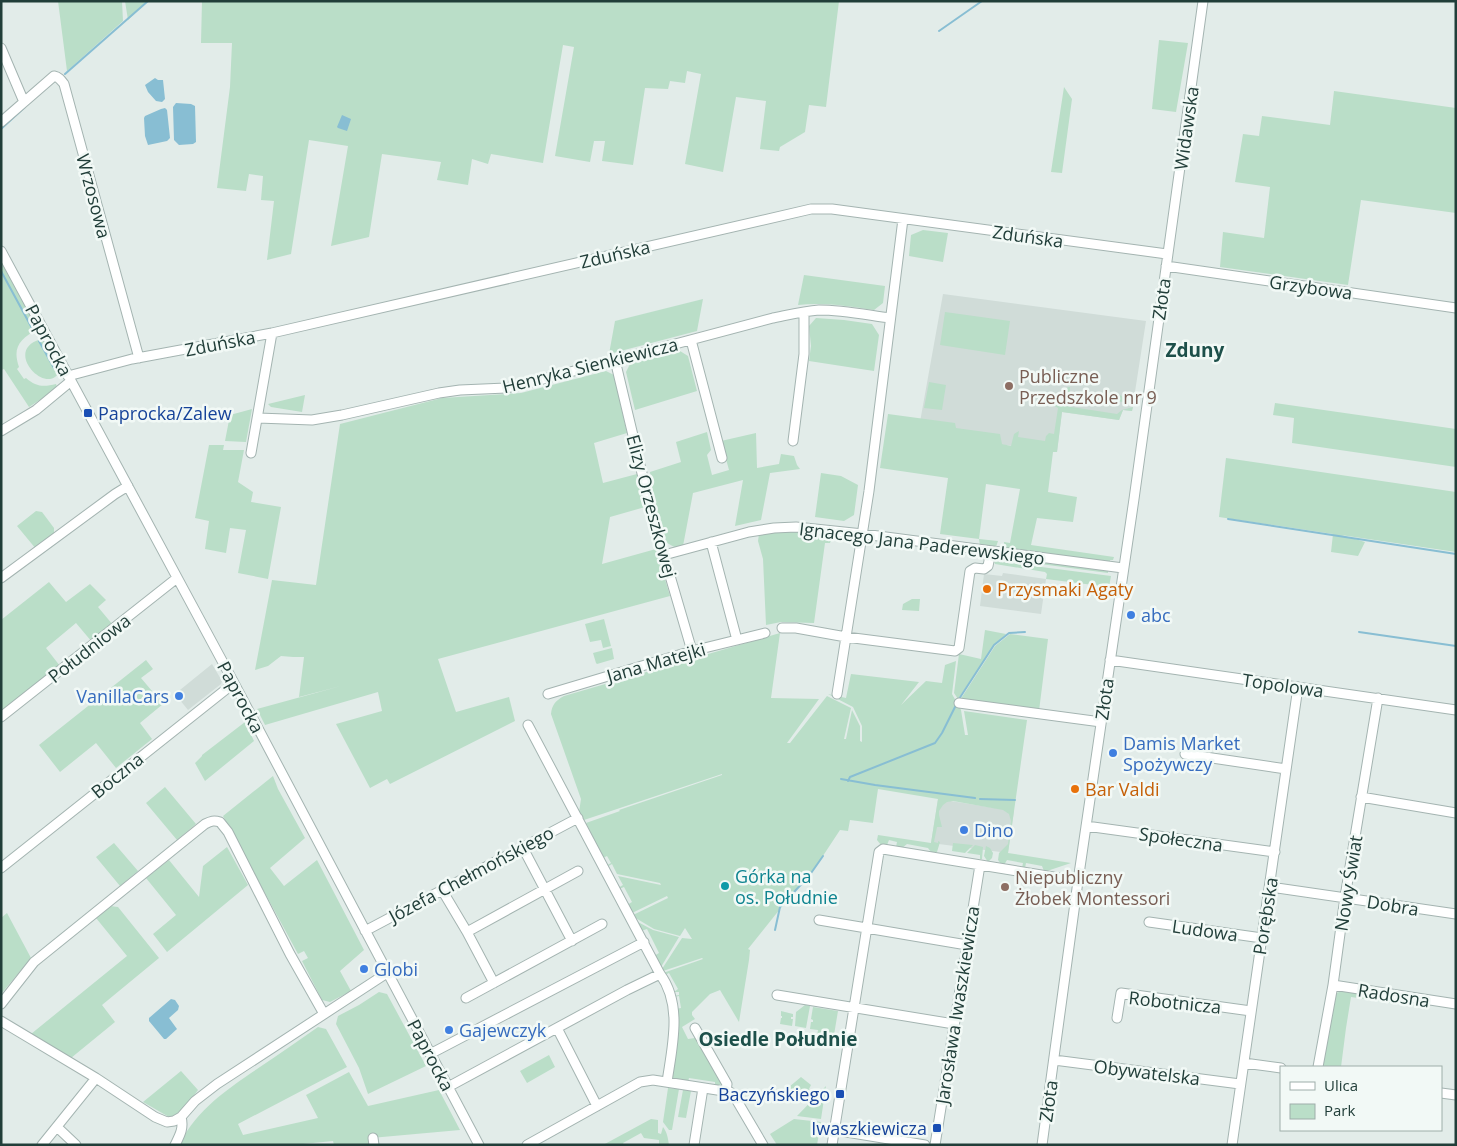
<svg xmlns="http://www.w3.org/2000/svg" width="1457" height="1146" viewBox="0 0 1457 1146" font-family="'Open Sans',sans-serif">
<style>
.built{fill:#d0dcd8}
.green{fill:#badec8}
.water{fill:#88bed3}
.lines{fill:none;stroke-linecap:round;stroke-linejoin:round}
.stream{stroke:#88bed3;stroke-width:2}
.minor-casing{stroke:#a4b4b1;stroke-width:11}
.minor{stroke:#fff;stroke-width:9}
.education-dot{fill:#8d6e63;stroke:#f2f9f6;stroke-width:2}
.transit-dot{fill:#1a4fb4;stroke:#f2f9f6;stroke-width:2}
.food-dot{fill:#e8710a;stroke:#f2f9f6;stroke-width:2}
.shop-dot{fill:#3f7fe0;stroke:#f2f9f6;stroke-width:2}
.culture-dot{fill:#0f9aa8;stroke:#f2f9f6;stroke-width:2}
.labels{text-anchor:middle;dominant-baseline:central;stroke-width:5;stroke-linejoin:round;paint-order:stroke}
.street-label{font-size:18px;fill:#213e39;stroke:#f2f9f6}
.education-label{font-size:18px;fill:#785e54;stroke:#f2f9f6;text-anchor:start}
.transit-label{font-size:18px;fill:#164399;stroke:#f2f9f6;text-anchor:end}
.food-label{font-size:18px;fill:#c56008;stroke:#f2f9f6;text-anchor:start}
.shop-label{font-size:18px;fill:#366cbe;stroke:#f2f9f6;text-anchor:start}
.culture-label{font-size:18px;fill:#0d838f;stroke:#f2f9f6;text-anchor:start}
.neighbourhood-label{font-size:19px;font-weight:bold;fill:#1d504a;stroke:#f2f9f6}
</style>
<rect width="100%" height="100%" fill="#e2ece9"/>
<path class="built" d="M943,294L1146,321L1132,411L1123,410L1119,420L1062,412L1057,452L918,433Z
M1003,573L1046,579L1041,614L980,606L984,574L1002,576Z
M212,664L222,681L221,684L188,710L175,694Z
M938,799L1014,811L1008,853L931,843Z"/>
<path class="green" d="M58,1H122L123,21L67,71Z
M125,1H148L128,20Z
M202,1H839L826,107L809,105L805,132L780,147L779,151L760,149L766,101L736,97L723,172L685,164L701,74L687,71L685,83L670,81L668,89L645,88L633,165L602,161L605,141H594L590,162L555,156L574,47L563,45L543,163L491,154L488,164L472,159L468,185L437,180L441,162L382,154L369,237L331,246L348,146L309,140L291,254L267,260L274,201L261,200L263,176L249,174L246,191L217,188L230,87L232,43H201Z
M1159,40L1188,43L1176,112L1152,109Z
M1064,87L1072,99L1062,173L1051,172Z
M1334,91L1456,108V213L1361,200L1348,285L1220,267L1223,232L1264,238L1270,187L1235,182L1243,134L1259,136L1262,116L1330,125Z
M923,230L948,233L943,262L909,256L911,235Z
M1,262L38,329C20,339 12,347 19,367L17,369L24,379L26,378C36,387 44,387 56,384L57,387L55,390L29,407L4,369L1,370Z
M804,275L885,286L883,303L874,310C848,306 824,302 798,305Z
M703,299L697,331L609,354L615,321Z
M945,312L1010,321L1005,355L940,345Z
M816,318L844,320L872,324L879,335L874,371L809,361L811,346L809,326Z
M41,339L44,341L60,369C51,400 0,351 41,339Z
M680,351L688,356L697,391L635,410L626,372L630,364Z
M606,371L614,375L627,433L594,443L603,483L637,474L645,507L610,517L602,564L656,549L670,596L438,659L456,712L509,697L515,721L390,784L387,779L370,788L336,724L382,711L378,692L265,725L257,709L341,686L299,697L304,657H293L281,656L268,666L255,670L272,580L316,585L340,424L442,398L521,393Z
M929,382L946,385L942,410L924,408Z
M1068,387H1070V392L1113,399L1116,395H1120L1124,398L1123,402L1079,396L1067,397L1064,392Z
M305,395L302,412L271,407L268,404Z
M1055,403L1059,405L1117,414L1122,410L1133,407L1132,411L1123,410L1119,420L1062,412L1057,452H1053L1048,492L1077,497L1073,522L1037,518L1031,545L1114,557L1113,560H1110V563L1004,548V542L1010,543L1020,489L986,484L979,539L998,541L996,547L980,546L979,539L940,534L948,478L880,468L888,414L955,423L956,428L1000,434L1002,444L1011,446L1014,434L1019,431L1018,437L1045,441L1046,436L1049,433L1054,434L1058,408L1053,405Z
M1275,403L1456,429V467L1292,443L1294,418L1273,415Z
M252,409L246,442L225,441L230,415Z
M707,432L711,450L707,455L712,475L729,470L721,441L756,433L757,468L779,464L781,454L794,456L797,465L800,469L770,473L761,520L735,526L743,480L693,493L683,546L678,548C667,545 663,540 658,530L650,472L681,462L676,442Z
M209,445H224L223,450H244L238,482L253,492L251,502L281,507L268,579L238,573L246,530L230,528L226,553L205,549L209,521L195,518Z
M1226,458L1456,492V552L1341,535L1365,542L1358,556L1331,552L1333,534L1219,517Z
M821,473L841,476L858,485L854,515L844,521L815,517Z
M36,511L42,512L54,528V534L36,549L17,526Z
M780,531C792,531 824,529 832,538V540H831L830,543H825L814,623L781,622L766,625L763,559L758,541L759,534Z
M998,556L1108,571V573L995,558Z
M994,561L1111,576L1109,587L1046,579L1047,574L1045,572L995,564Z
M49,582L66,602L90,584L106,600L98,607L113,625L92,642L76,623L46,648L60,666L1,714V620Z
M912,599H920L919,611L902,610L903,604Z
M604,619L611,646L603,648L601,640L590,642L585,624Z
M985,630L1006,634L994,645L958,699L954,693L959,654L981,659Z
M780,633L771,698L819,699L787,743H790L827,696L851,708L844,739H846L852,710L860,726V741L862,742V726L853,707L828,694L846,698L851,674L919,682L901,705L926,681L942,683L945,665L956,661L952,694L961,710L965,735H968L964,711L1027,720L1008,853L1071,863L1047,871H1044L1042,866L1026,863L1025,868H1022L1023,863L1007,860L1004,865L1001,864L998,860L999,853L1008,844L1011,821L1009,814L1003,810L953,801L947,802L943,805L939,811V815L942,827H937L934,842L938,843V841L940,842L937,852L934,853L931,852L928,848L907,844L902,848L896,847L897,842L889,840L887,845H881L877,840L878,835L931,843L938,799L878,789L873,823L850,820L848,831L840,830L811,874L792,894L748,949L750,950L749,960L739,1022L720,990L710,994L692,1012V1015L695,1019L682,1027L688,1039L695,1038L698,1040L722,1083L720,1085L715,1087V1082L689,1078L688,1082L670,1080L675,1009L681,1008L679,996L674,997V996L679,995V992H674L678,989L669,973L665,975L663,973L703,959L702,958L663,971L662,969L682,938L692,939L685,928L680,936L654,929L634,917L633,915L668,898L667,896L632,913L627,905L632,902L624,887L619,889L618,888L623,885L618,876L661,885L660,883L617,874L612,864L607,867L606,866L611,863L607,856L603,858L586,823L620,811L619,810L722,775V774L584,820L579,812L581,799L551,714C552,705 555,701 564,696Z
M1010,634L1048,639L1039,711L960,700L995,646Z
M612,648L614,659L597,664L596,663L593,653Z
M146,660L153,669L141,678L163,704L140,723L152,739L116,768L96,743L60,772L39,745Z
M245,722L254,741L205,781L195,763L202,756V755Z
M273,776L278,789L305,838L270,868L284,886L317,860L364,950L340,971L351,991L330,1002L322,1000L302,961L308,958L304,951L298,954L223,816Z
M165,787L196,824L177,840L146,803Z
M114,843L138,871L120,886L96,857Z
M953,843L973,845L965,853L952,851Z
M975,845L983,847L982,859H980V855L967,853Z
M986,846L990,848L993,853L992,858L988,862L984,856Z
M227,847L248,885L167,952L153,934L176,915L146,878L169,860L199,897L203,866Z
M110,906L118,907L159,958L102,1005L115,1022L71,1058L31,1034L127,956L96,918Z
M7,913L31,958L1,994V918Z
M636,921L653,930L679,937L661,967L654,956L659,953L647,929L641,931Z
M1342,991L1373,996L1372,1000L1351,997L1346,1028L1341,1067H1325L1323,1064L1335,994L1339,992Z
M379,992L387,994L426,1066L368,1094L359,1068L336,1024L338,1016L359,1005Z
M1379,997L1420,1003L1419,1007L1378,1001Z
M805,1005L810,1006L806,1028L795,1026L796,1012Z
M813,1007L838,1011L832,1047L826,1046L827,1038L817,1037L818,1030L810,1029L811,1022H813V1020L811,1019Z
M781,1011L793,1014V1017H791V1019H793L792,1026L780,1024L781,1018H782V1016H781Z
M318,1027L326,1029L347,1067L238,1124L243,1135L318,1118L306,1095L349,1072L368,1106L439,1090L460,1130L371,1138V1145H334L333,1141L293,1145H183L180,1143C198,1109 226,1090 257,1069C278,1055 298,1041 318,1027Z
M549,1055L555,1067L527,1083L520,1071Z
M181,1071L198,1090L179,1116L169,1117L143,1102Z
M801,1077L811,1085L809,1089L811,1092L799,1101L797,1098L788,1089L789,1087Z
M826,1086L821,1119L797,1116Z
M668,1088L679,1089L672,1130H669L663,1122Z
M683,1090L691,1091L686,1118L678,1117Z
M651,1119L658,1120V1133L661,1134L663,1127C667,1132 668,1138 669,1145H659V1140L644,1138L641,1133L623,1143L624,1145H603Z
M794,1119L821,1122L817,1145H777L770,1134Z"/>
<path class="water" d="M155,78L158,80H163L165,99L162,102L156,101L148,92L145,85Z
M176,103L191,104L195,106L196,142L193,144L179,145L174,140L173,107Z
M165,108L167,110L170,138L167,141L148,145L145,136L144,118L145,116L161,109Z
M342,115L351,119L347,131L338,128L337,127Z
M171,999L175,1000L179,1006L178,1010L169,1018L177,1029L166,1039H164L149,1021V1018Z"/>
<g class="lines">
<path class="stream" d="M939,31L982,1
M65,74L148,1
M1,129L25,107
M1,271L33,330
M39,341L54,368
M1228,519L1456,554
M1359,632L1456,646
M959,699L994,645L1009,633L1025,632
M841,779L875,785L975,798
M848,781L850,777L935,743L942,733L956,705
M980,799L1015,800
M775,930L780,907L809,876L823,856"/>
<defs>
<path id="minor" d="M1,48L24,102
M1,122L54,76C59,77 61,80 64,84L139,358
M1,251L234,683L479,1145
M1166,266L1456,308
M691,340L722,458
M615,360L651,511L692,651
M68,376L132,359L272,333L811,209H832L1167,254
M258,418L312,420L342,415L439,393L460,390L506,388L540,380L773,318C788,315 804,311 819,310C843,310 867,315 890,318
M1,431L36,410L71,381
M793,441L804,354V312
M251,453L272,333
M711,542L737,640
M664,555L749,532L774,528L796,527L863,534L1123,568
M1,578L115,494L128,486
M782,628H796L846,637L955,651L959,648L970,571L975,568L984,569L988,566L991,551
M1110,660L1456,710
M548,694L692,651L765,633
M837,694L869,491L903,219
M959,703L1101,722
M1,717L177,578
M528,725L660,974C683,1005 672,1047 667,1082
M1185,754L1286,769
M1361,797L1456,813
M1086,826L1275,852
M523,848L572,941
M1,868L234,683
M1270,887L1456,914
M442,890L467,932
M819,920L967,945
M1149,922L1262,938
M365,931L578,818
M494,983L467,932L578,871
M1333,985L1456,1004
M777,995L954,1024
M466,998L602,924
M1,1004L34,962L205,824C211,821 214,820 220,822L228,832L290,954L324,1014
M1117,1018L1121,993L1251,1011
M1,1021L96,1078L155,1117L167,1122L174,1121L181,1117
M557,1028L597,1106
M695,1028L727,1084L726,1091
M430,1054L644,942
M1054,1060L1240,1084
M1244,1063L1281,1068
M1318,1067L1333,985L1345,897L1378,698
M448,1087L627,990L660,974
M1441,1093L1456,1095
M57,1127L76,1145
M834,1130L925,1145
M373,1138L374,1145
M42,1145L96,1078
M175,1145C180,1135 184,1128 181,1117L195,1101L217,1084L387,973
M527,1145L640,1082L653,1080L730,1092L733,1094L763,1145
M694,1145L703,1088
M832,1145L879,852L883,849L1078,881
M935,1145L980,865
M1042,1145L1078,881L1134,499L1203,1
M1232,1145L1298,687"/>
</defs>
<use href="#minor" class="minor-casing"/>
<use href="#minor" class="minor"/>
</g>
<g class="education-dot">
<circle cx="1009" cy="386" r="5"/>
<circle cx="1005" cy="887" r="5"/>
</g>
<g class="transit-dot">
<rect x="83" y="408" width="10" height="10" rx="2.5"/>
<rect x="835" y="1089" width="10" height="10" rx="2.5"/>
<rect x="932" y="1123" width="10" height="10" rx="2.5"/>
</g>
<g class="food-dot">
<circle cx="987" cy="589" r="5"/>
<circle cx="1075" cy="789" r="5"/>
</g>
<g class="shop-dot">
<circle cx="1131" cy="615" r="5"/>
<circle cx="179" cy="696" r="5"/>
<circle cx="1113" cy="753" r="5"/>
<circle cx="964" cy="830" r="5"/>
<circle cx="364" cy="969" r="5"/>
<circle cx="449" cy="1030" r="5"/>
</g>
<circle class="culture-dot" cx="725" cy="886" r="5"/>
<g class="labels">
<g class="street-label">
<text transform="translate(1186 128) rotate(-82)">Widawska</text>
<text transform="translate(94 196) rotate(75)">Wrzosowa</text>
<text transform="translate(1028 236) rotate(8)">Zduńska</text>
<text transform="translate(615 254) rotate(-13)">Zduńska</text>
<text transform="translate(1311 287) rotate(8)">Grzybowa</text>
<text transform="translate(1161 299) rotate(-82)">Złota</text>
<text transform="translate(49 340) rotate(62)">Paprocka</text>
<text transform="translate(220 343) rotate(-11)">Zduńska</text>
<text transform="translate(590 365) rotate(-14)">Henryka Sienkiewicza</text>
<text transform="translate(652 506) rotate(75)">Elizy Orzeszkowej</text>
<text transform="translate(922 543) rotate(7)">Ignacego Jana Paderewskiego</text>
<text transform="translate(89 648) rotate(-38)">Południowa</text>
<text transform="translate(656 662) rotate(-16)">Jana Matejki</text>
<text transform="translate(1283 685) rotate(8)">Topolowa</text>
<text transform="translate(241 697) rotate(62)">Paprocka</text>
<text transform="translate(1104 699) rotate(-82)">Złota</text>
<text transform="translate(117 775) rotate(-39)">Boczna</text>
<text transform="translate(1181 839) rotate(8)">Społeczna</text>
<text transform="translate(471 874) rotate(-28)">Józefa Chełmońskiego</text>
<text transform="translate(1348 883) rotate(-81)">Nowy Świat</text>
<text transform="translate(1393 905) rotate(9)">Dobra</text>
<text transform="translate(1265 916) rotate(-81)">Porębska</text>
<text transform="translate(1205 930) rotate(8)">Ludowa</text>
<text transform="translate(1394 995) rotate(9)">Radosna</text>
<text transform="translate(1175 1002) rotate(6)">Robotnicza</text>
<text transform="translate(957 1005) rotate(-81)">Jarosława Iwaszkiewicza</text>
<text transform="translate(431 1055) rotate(62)">Paprocka</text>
<text transform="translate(1147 1072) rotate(7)">Obywatelska</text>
<text transform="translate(1048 1101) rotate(-82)">Złota</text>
</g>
<g class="education-label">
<text x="1019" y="376">Publiczne<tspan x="1019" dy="21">Przedszkole nr 9</tspan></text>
<text x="1015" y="877">Niepubliczny<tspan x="1015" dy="21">Żłobek Montessori</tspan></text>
</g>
<g class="transit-label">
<text x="98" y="413" text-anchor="start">Paprocka/Zalew</text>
<text x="830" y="1094">Baczyńskiego</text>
<text x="927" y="1128">Iwaszkiewicza</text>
</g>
<g class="food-label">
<text x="997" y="589">Przysmaki Agaty</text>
<text x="1085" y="789">Bar Valdi</text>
</g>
<g class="shop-label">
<text x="1141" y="615">abc</text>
<text x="169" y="696" text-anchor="end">VanillaCars</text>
<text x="1123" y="743">Damis Market<tspan x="1123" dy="21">Spożywczy</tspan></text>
<text x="974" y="830">Dino</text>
<text x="374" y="969">Globi</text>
<text x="459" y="1030">Gajewczyk</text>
</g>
<g class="culture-label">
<text x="735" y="876">Górka na<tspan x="735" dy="21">os. Południe</tspan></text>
</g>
<g class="neighbourhood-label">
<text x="1195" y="350">Zduny</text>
<text x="778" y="1039">Osiedle Południe</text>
</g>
</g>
<rect width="1457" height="1146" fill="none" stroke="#213e39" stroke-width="5"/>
<rect x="1280" y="1066" width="162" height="65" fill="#f2f9f6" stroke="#9eaeaa"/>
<rect x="1290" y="1082" width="25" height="8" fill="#ffffff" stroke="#9eaeaa"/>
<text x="1324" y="1091" font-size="15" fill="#213e39">Ulica</text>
<rect x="1290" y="1104" width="25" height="15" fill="#badec8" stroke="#9eaeaa"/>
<text x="1324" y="1116" font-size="15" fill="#213e39">Park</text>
</svg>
